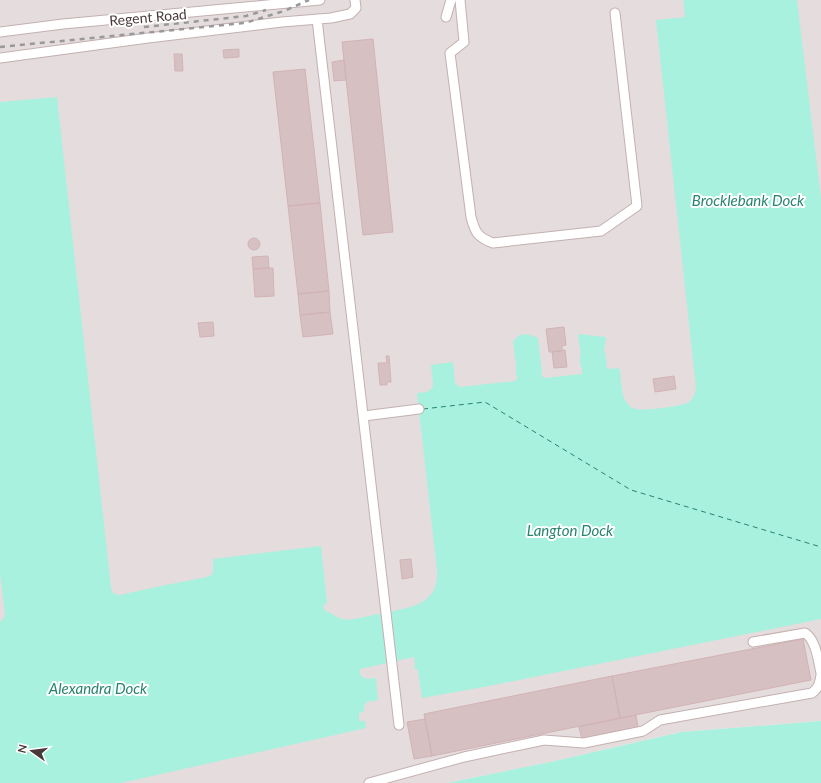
<svg xmlns="http://www.w3.org/2000/svg" width="821" height="783" viewBox="0 0 821 783" font-family="Lato,sans-serif">
<style>
.industrial{fill:#e5dcdd}
.water{fill:#a8f1de}
.lines{fill:none;stroke-linecap:round;stroke-linejoin:round}
.ferry{stroke:#27846e;stroke-width:1;stroke-dasharray:5 4;stroke-linecap:butt}
.building{fill:#d7c0c1;stroke:#d2b3b4}
.minor-casing{stroke:#c4b0b0;stroke-width:11}
.minor{stroke:#fff;stroke-width:9}
.rail{stroke:#999;stroke-width:2.5;stroke-dasharray:5 5;stroke-linecap:butt}
.labels{text-anchor:middle;dominant-baseline:central;stroke-width:4;stroke-linejoin:round;paint-order:stroke}
.street-label{font-size:14px;fill:#493839;stroke:#fff}
.water-label{font-size:15px;font-style:italic;fill:#27846e;stroke:#fff}
</style>
<rect width="100%" height="100%" fill="#f5ebea"/>
<path class="industrial" d="M0,0H821V721L680,732L555,761L447,783H0Z"/>
<path class="water" d="M683,0H797L821,198V619L489,686L422,698L418,670L414,668L415,664L414,657L360,669V674C364,680 369,679 376,678L378,700L367,702L364,706V712L359,713V721H365L366,727V728L121,783H0V622L3,619L5,615L0,573V102L57,97L111,588C112,593 115,595 120,595L161,586L207,577L210,576L213,572V559L321,546L327,603L323,606L325,611C331,612 333,615 337,617C343,620 349,620 354,619C366,617 377,614 388,612C413,607 439,603 437,571L417,393C424,392 431,393 433,385L431,365L453,362L455,383L457,385L460,387L515,381L518,377L516,376V364L513,342C521,331 527,334 538,338L542,373L541,374L543,377L545,378L582,374V368L581,367L580,362V354H581L578,334L606,337L604,352H605L607,365H606V367L609,369L617,368L620,370C621,379 621,396 627,403C629,406 633,409 637,409C645,411 684,406 689,402C694,398 695,393 696,388L656,20L685,17Z
M821,721V783H447L555,761L681,732Z"/>
<g class="lines">
<path class="ferry" d="M423,409L485,402L631,490L821,547"/>
</g>
<path class="building" d="M373,39L393,232L363,235L342,42Z
M239,49V57L224,58L223,50Z
M174,54H182L183,71H175Z
M344,60L346,80L334,81L332,62Z
M305,69L320,203L288,206L273,72Z
M320,203L329,291L298,294L288,206Z
M248 244a6 6 0 1 1 12 0a6 6 0 1 1-12 0Z
M268,256L269,268L253,269L252,257Z
M269,268H273L274,296L255,297L253,269Z
M329,291L330,312L300,315L298,294Z
M330,312L333,334L303,337L300,315Z
M213,322L214,336L200,337L198,323Z
M564,327L566,345L562,346V351L549,352L546,329Z
M565,350L567,367L554,368L552,352Z
M386,356H389L391,382H387V385H380L378,363H387Z
M674,376L676,389L655,392L653,379Z
M411,559L413,577L402,579L400,560Z
M803,639L811,680L620,718L612,676Z
M612,676L620,718L432,756L424,714Z
M636,715L638,728L582,739L579,727Z
M425,719L432,756L414,759L407,722Z"/>
<g class="lines">
<defs>
<path id="minor" d="M460,0L464,42L450,53L471,217C475,232 477,237 493,243L601,231L637,206L615,13
M446,17L451,0
M317,19L399,725
M0,32L63,24L320,0
M0,58L148,38L282,22L331,18L350,14L356,8L355,0
M364,416L419,409
M753,642L805,633C816,640 818,660 821,673
M369,783L464,757L544,740L584,743L643,731L660,720L812,693C819,688 820,682 821,675"/>
</defs>
<use href="#minor" class="minor-casing"/>
<use href="#minor" class="minor"/>
<path class="rail" d="M144,27L246,16L266,10
M0,47L245,23L284,11L309,0"/>
</g>
<g class="labels">
<g class="street-label">
<text transform="translate(148 17) rotate(-5)">Regent Road</text>
</g>
<g class="water-label">
<text x="748" y="200">Brocklebank Dock</text>
<text x="570" y="530">Langton Dock</text>
<text x="98" y="688">Alexandra Dock</text>
</g>
</g>
<g transform="translate(32 751) rotate(284)" stroke="#ffffff" stroke-width="3" paint-order="stroke">
<path d="M0-3L7 15L0 10L-7 15Z" fill="#493839"/>
<text y="-6" font-size="11" font-weight="bold" text-anchor="middle" fill="#493839">N</text>
</g>
</svg>
